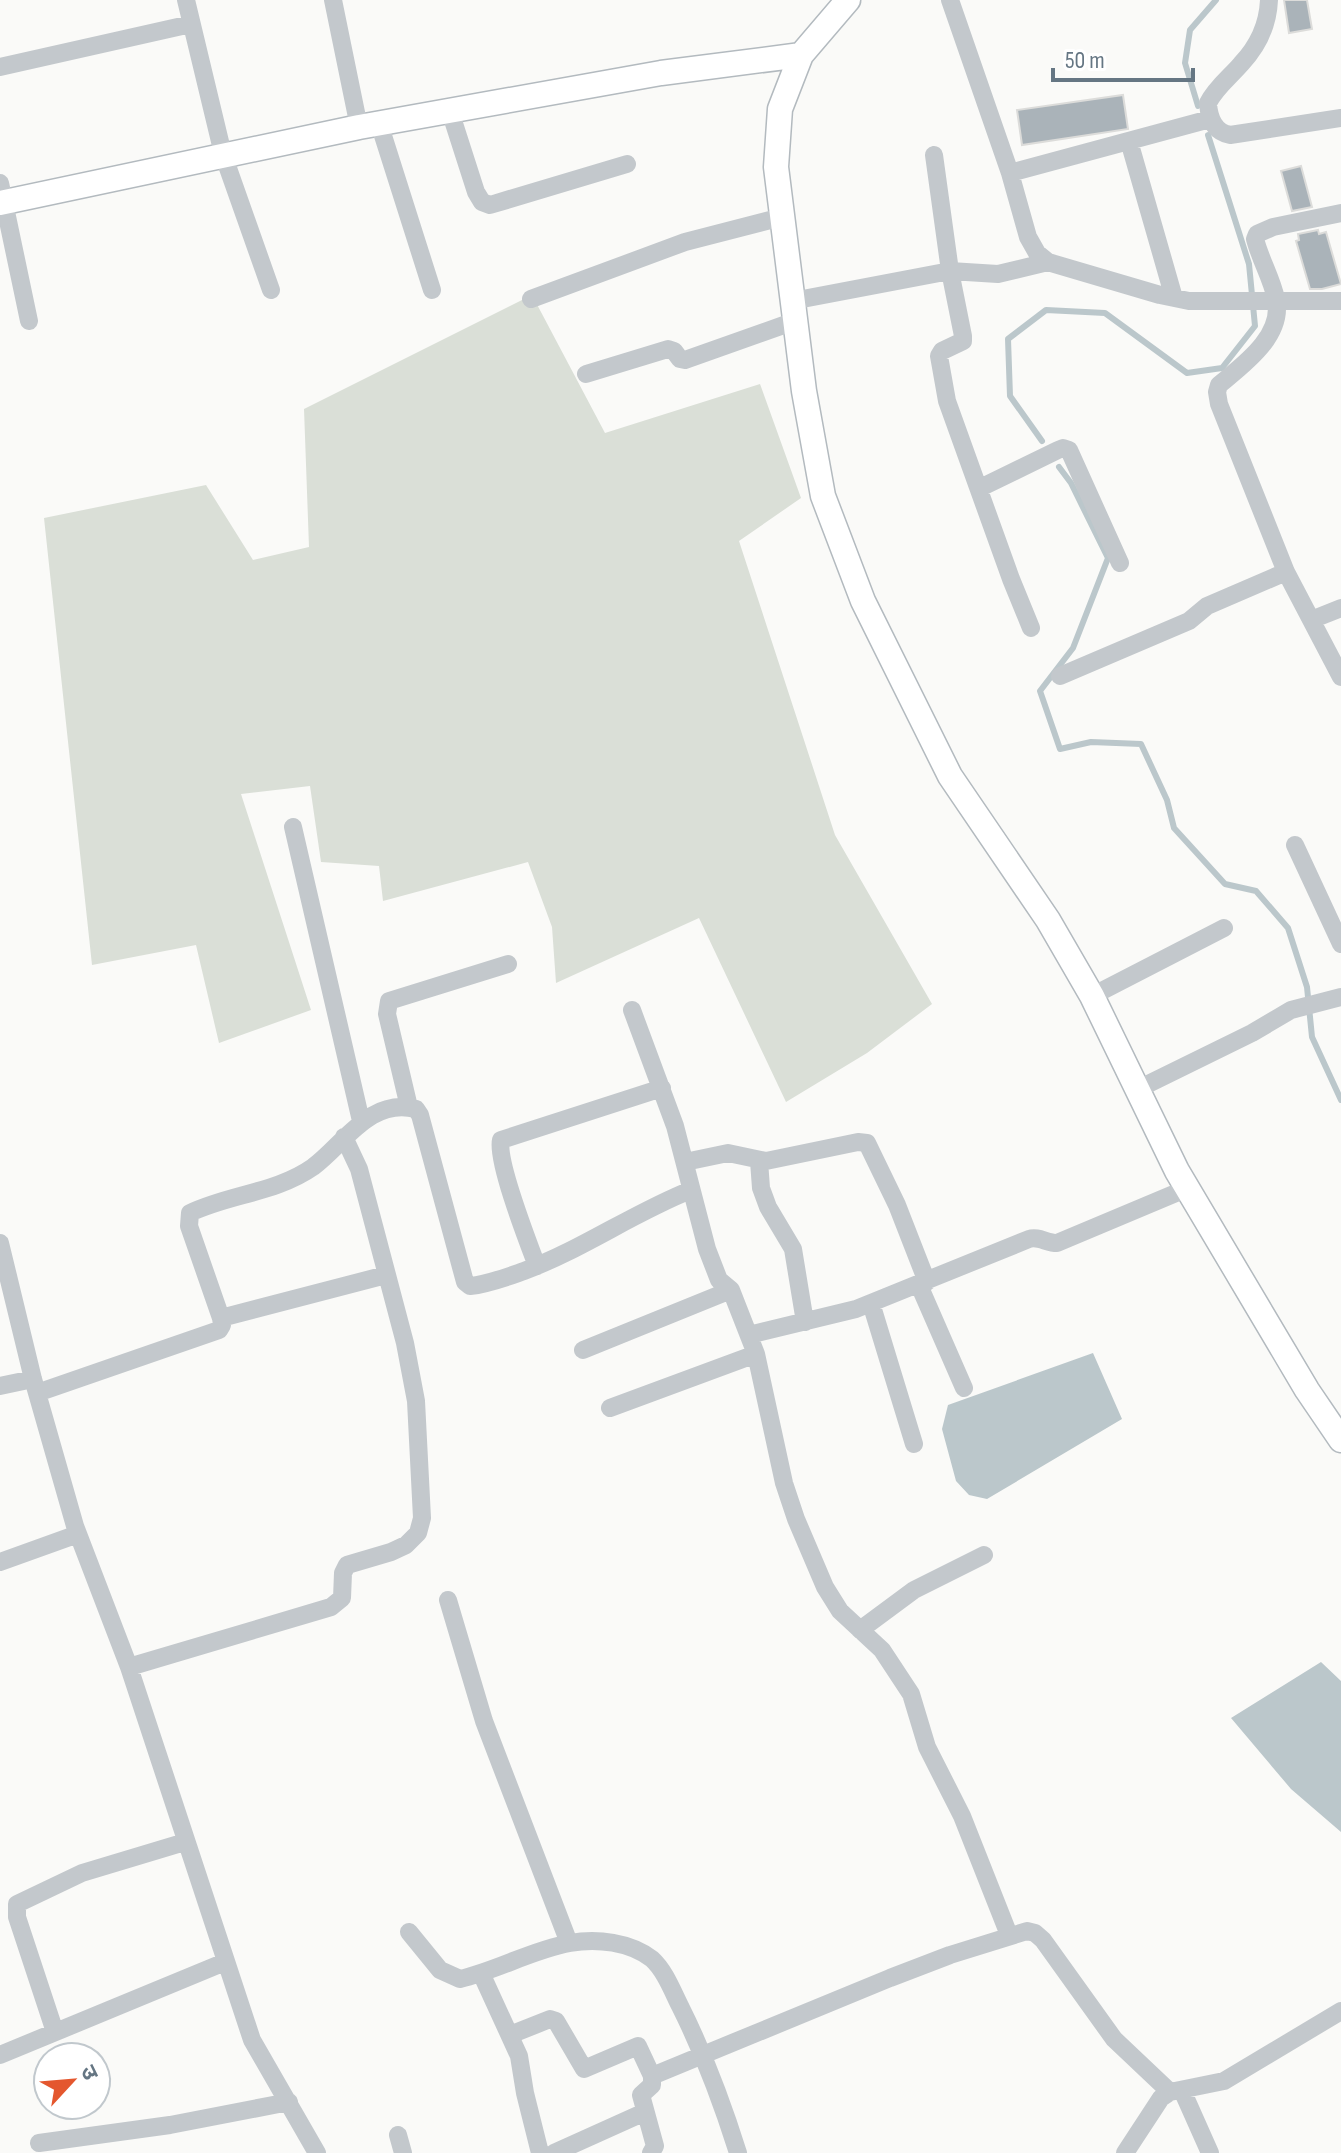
<svg xmlns="http://www.w3.org/2000/svg" width="1341" height="2153" viewBox="0 0 1341 2153" font-family="'Sofia Sans Condensed','Noto Sans Devanagari',sans-serif">
<style>
.green{fill:#dadfd7}
.water{fill:#bbc7cb}
.lines{fill:none;stroke-linecap:round;stroke-linejoin:round}
.stream{stroke:#bbc7cb;stroke-width:6}
.building{fill:#aab3b9;stroke:#dcdcda;stroke-width:2}
.secondary-casing{stroke:#b3babf;stroke-width:27}
.street{stroke:#c3c8cc;stroke-width:18}
.secondary{stroke:#fff;stroke-width:24}
</style>
<rect width="100%" height="100%" fill="#fafaf8"/>
<path class="green" d="M532,295L605,433L760,384L801,498L739,541L835,835L932,1004L867,1053L786,1102L699,918L556,983L552,927L528,862L383,901L379,866L321,862L310,786L241,794L311,1010L219,1043L196,945L92,965L44,518L206,485L253,560L309,547L304,409Z"/>
<path class="water" d="M1093,1353L1122,1419L987,1499L969,1495L956,1481L942,1429L948,1405Z
M1321,1662L1341,1681V1832L1291,1789L1231,1718Z"/>
<g class="lines">
<path class="stream" d="M1198,106L1185,63L1190,30L1216,0
M1042,441L1010,396L1008,339L1046,310L1105,313L1187,373L1222,368L1255,326L1249,264L1208,135
M1059,467L1071,483L1108,558L1073,648L1040,691L1060,749L1091,742L1141,744L1167,800L1174,828L1225,884L1256,891L1288,928L1307,987L1312,1037L1341,1100"/>
</g>
<path class="building" d="M1284,0H1307L1312,29L1289,33Z
M1123,95L1128,129L1022,145L1017,110Z
M1301,166L1312,207L1292,211L1281,171Z
M1318,230L1319,234L1326,232L1341,284L1322,289H1310L1296,241L1299,240L1298,234Z"/>
<g class="lines">
<defs>
<path id="secondary" d="M848,0L801,55L780,109L776,167L804,391L823,496L863,601L950,776L1048,920L1092,996L1177,1171L1307,1390L1341,1440
M0,203L359,127L661,73L801,55"/>
</defs>
<use href="#secondary" class="secondary-casing"/>
<path class="street" d="M186,0L223,154L271,290
M333,0L359,127
M950,0L1010,173L1028,237L1037,253L1048,262L1160,295L1189,301H1341
M1269,0C1268,24 1258,46 1241,64C1230,77 1216,87 1208,103C1209,118 1214,132 1230,135L1341,118
M0,67L191,24
M450,111L476,192L482,202L490,205L627,164
M379,123L432,290
M1129,141L1174,298
M934,155L950,271L963,336V341L942,351L939,356L947,401L1011,579L1031,628
M1010,173L1210,119
M0,183L29,321
M1341,213L1273,227L1257,234L1255,239C1260,259 1272,279 1276,299C1284,336 1243,365 1219,385L1217,392L1219,404L1286,572L1341,677
M531,299L685,242L782,217
M792,301L950,271L998,274L1048,262
M586,374L668,349L674,351L680,359L685,360L795,321
M980,488L1058,450L1063,448L1069,450L1120,563
M1311,620L1341,608
M1060,676L1189,621L1207,606L1286,572
M293,827L361,1121
M1295,845L1341,944
M1092,996L1224,928
M632,1010L675,1126L707,1249L719,1280L731,1290L756,1354L784,1483L796,1519L825,1587L840,1611L882,1650L911,1694L927,1747L962,1816L1009,1935
M1138,1089L1252,1033L1291,1010L1341,997
M409,1107L387,1014L389,1001L508,964
M759,1161L761,1188L768,1207L793,1249L805,1322
M685,1162L728,1153L766,1161L858,1142L867,1143L897,1205L927,1282
M0,1243L33,1379L75,1526L129,1667L252,2040L317,2153
M537,1266C528,1242 496,1160 501,1140L662,1088
M919,1285L964,1388
M871,1303L914,1444
M221,1318L386,1275
M749,1335L856,1309L1029,1239C1038,1236 1047,1243 1057,1243L1188,1188
M583,1350L731,1290
M0,1386L33,1379
M37,1393L219,1330L222,1325L221,1318L189,1226L190,1213C229,1194 276,1193 313,1167C344,1144 370,1097 416,1109L420,1115L465,1282L470,1286C489,1284 507,1277 524,1271C583,1249 633,1213 691,1190
M610,1408L756,1354
M0,1562L78,1534
M448,1600L484,1721L569,1943
M860,1630L914,1590L984,1555
M129,1667L331,1607L342,1598L343,1573L347,1565L391,1552L406,1545L418,1533L422,1518L416,1401L405,1343L359,1169L344,1137
M409,1932L440,1970L460,1979C498,1970 532,1950 570,1943C597,1938 630,1942 652,1959C665,1971 672,1990 680,2006C704,2054 722,2102 738,2153
M481,1973L519,2056L525,2093L540,2153
M55,2032L17,1917V1904L82,1873L185,1842
M510,2035L550,2019L556,2021L584,2069L638,2046L652,2076V2085L641,2095L655,2146L651,2153
M0,2055L225,1962
M652,2076L890,1978L950,1955L1027,1931L1035,1933L1043,1940L1114,2039L1170,2092
M1182,2090L1210,2153
M398,2135L403,2153
M39,2143L170,2125L289,2102
M554,2153L645,2112
M1125,2153L1161,2098L1170,2092L1224,2081L1341,2011"/>
<use href="#secondary" class="secondary"/>
</g>
<g transform="translate(72 2081) rotate(64)"><circle r="38" fill="#ffffff" stroke="#c1c8cd" stroke-width="2"/>
<path d="M0-6L14 30L0 20L-14 30Z" fill="#e4572e"/>
<text y="-12" font-size="22" font-weight="bold" text-anchor="middle" fill="#657683">उ</text>
</g>
<path d="M1053 68v12h140v-12" fill="none" stroke="#657683" stroke-width="4"/>
<text x="1065" y="68" font-size="24" fill="#657683" stroke="#ffffff" stroke-width="6" paint-order="stroke">50 m</text>
</svg>
